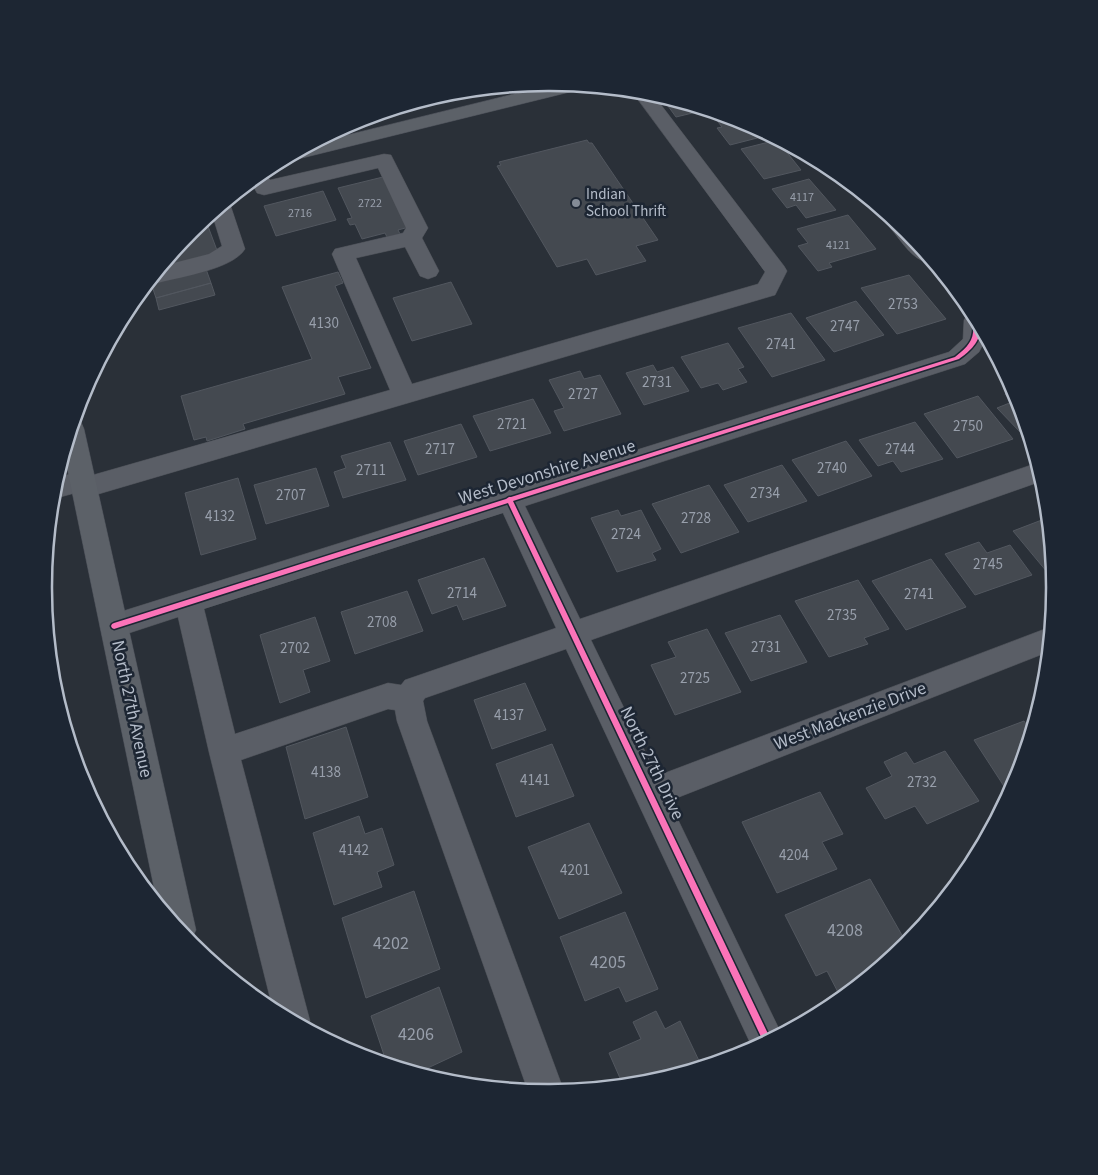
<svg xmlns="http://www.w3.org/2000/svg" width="1098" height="1175" viewBox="0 0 1098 1175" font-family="'Source Sans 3',sans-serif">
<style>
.building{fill:#444950;stroke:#52575f}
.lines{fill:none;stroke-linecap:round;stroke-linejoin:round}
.minor-casing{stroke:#484c53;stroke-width:1}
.major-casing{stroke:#484c55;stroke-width:1}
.minor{fill:#5a5e66;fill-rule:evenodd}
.major{fill:#5c6168;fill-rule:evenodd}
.cycleway-casing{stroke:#1d2633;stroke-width:3}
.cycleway{fill:#fb73b8;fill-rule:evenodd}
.poi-dot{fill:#848b96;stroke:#1d2633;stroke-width:2}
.labels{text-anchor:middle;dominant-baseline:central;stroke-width:5;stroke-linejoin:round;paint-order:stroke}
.far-number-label{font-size:12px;fill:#989fab}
.far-poi-label{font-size:15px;fill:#b4bcc9;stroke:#1d2633;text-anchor:start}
.number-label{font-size:15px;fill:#989fab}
.street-label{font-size:18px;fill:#b4bcc9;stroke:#1d2633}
.near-number-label{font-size:18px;fill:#989fab}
.rim{fill:none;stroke:#b4bcc9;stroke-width:2.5}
</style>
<rect width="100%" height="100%" fill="#2a3038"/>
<path class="building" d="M683,103L705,110L676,117L668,106Z
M717,113L743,121L769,135L730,145L717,128L722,127L712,114Z
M587,140L589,143H592L658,240L636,246L646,261L596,275L587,259L557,267L497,166L501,165L499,162Z
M777,140L801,170L764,179L741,149Z
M383,177L409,227L398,230L400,234L387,237L385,233L362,239L355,224L350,225L347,219L352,218L338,188Z
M809,179L836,210L806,218L796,205L787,208L772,189Z
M323,191L336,220L276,236L264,206Z
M848,215L876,249L829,263L832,267L818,271L798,246L808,243L797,229Z
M206,221L218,253L172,265L169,258L192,230L201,223Z
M206,269L211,283L156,298L151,283Z
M338,272L343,283L335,286L371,368L338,377L345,394L243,424L245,429L207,441L206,437L194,440L181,396L312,359L282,287Z
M909,275L946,319L897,334L861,288Z
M451,282L472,324L412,341L393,298Z
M211,283L215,295L159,310L156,298Z
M856,301L884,335L834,352L806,318Z
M791,313L825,360L772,377L738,328Z
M728,343L744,367L738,369L747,382L723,390L718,383L701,388L681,357Z
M653,365L657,372L673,367L689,391L644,405L626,373Z
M580,371L584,379L600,375L621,414L564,431L554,411L564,408L549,380Z
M1014,390L1027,430L1021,433L997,408L1012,402L1005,394Z
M978,396L1013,439L957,458L924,414Z
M533,399L551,433L490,451L473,416Z
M915,422L943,459L901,472L893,461L878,466L859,440Z
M461,424L477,457L418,475L404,441Z
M846,441L872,476L818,496L792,460Z
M390,442L406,480L343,498L334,472L346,468L341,456Z
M782,465L807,501L748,522L724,485Z
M316,468L329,506L266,524L254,485Z
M238,478L256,539L201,555L185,493Z
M709,485L739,532L681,553L652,504Z
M618,510L621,516L641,510L661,549L652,553L656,560L617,572L591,518Z
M1047,518L1053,577L1052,578L1013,531Z
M979,542L987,553L1010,545L1032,575L975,595L945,554Z
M484,558L506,606L463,620L457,605L432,614L418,580Z
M931,559L966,607L906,630L872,581Z
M858,580L889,629L864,638L868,644L829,657L795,601Z
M407,591L423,631L355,654L341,612Z
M780,615L807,662L751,681L725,633Z
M315,617L330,661L303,670L310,692L280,703L260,635Z
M707,629L741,692L675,715L651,665L676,657L668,642Z
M525,683L546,730L492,749L474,700Z
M1024,721L1031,731L1016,781L1009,794L974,740Z
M346,727L368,797L305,819L286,747Z
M552,744L574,796L516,817L496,764Z
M945,751L979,801L927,824L915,806L885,819L866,788L892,776L884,762L906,752L914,764Z
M820,792L843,834L822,842L837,869L777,893L742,822Z
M359,816L365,834L382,828L394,865L377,872L382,887L334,905L313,833Z
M589,823L622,893L559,919L528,847Z
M870,879L907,944L841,998L827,971L816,976L785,915Z
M414,891L440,969L366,998L342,918Z
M625,912L658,989L626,1002L619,987L585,1001L560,937Z
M439,987L462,1052L417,1073L387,1064L371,1016Z
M656,1011L665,1029L680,1021L702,1067L647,1083L623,1085L609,1053L641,1039L633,1022Z"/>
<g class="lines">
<defs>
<path id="minor" d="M631,90L652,93L784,266L787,271L775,295L85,498L76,495L75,493L53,499L57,478L83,470L92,473L93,475L390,390L332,254L335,249L403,233L406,228L378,168L264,195L257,193L251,182L264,171L270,180L384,154L391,155L428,228L422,238L439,271L436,276L428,279L420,276L405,247L356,258L412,384L758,284L765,272Z
M226,202L231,207L245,249C232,270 178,277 154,284L149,282L162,266L209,254L222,246L212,214Z
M891,219L906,230L932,261C916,266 901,240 891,229L888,224Z
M972,313L986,339L979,352L965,364L525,506L580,619L1037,463L1042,481L591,640L657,776L1050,627L1048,652L669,801L781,1033L753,1049L566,649L425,698L423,701L427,721L564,1091L549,1093L528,1091L397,721L395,710L388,709L241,760L310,1021L307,1028L273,1010L209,752L178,617L114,638L104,635L100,626L104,617L949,352L963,339L964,320L968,314ZM503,513L556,628L405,680L401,685L388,683L235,734L204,609Z"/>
<path id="major" d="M559,83L584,86L582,89L294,160L286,158L315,143Z
M74,420L81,422L84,429L196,930L190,942L157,902L64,453Z"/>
</defs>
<use href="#minor" class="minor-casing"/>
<use href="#major" class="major-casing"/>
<use href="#minor" class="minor"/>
<use href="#major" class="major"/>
<defs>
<path id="cycleway" d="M975,318C977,321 979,323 979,326C983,340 969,352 959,359L513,501L770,1038V1039L764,1043L508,503L114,629L112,628L111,626L112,624L114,623L506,499L509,497H511L955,357C970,345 975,339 973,320Z"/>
</defs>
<use href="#cycleway" class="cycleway-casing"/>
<use href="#cycleway" class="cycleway"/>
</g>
<circle class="poi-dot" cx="576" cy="203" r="5"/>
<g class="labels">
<g class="far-number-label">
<text x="802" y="197">4117</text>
<text x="370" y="203">2722</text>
<text x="300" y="213">2716</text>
<text x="838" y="245">4121</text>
</g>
<g class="far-poi-label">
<text x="586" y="194">Indian<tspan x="586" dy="17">School Thrift</tspan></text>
</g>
<g class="number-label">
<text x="903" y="304">2753</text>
<text x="324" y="323">4130</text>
<text x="845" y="326">2747</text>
<text x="781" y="344">2741</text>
<text x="657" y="382">2731</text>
<text x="583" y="394">2727</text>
<text x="512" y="424">2721</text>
<text x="968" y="426">2750</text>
<text x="440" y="449">2717</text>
<text x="900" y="449">2744</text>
<text x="832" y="468">2740</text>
<text x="371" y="470">2711</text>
<text x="765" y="493">2734</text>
<text x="291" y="495">2707</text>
<text x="220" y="516">4132</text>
<text x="696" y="518">2728</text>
<text x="626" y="534">2724</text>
<text x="988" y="564">2745</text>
<text x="462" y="593">2714</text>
<text x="919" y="594">2741</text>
<text x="842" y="615">2735</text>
<text x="382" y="622">2708</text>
<text x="766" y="647">2731</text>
<text x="295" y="648">2702</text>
<text x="695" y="678">2725</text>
<text x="509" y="715">4137</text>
<text x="326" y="772">4138</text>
<text x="535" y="780">4141</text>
<text x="922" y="782">2732</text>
<text x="354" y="850">4142</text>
<text x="794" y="855">4204</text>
<text x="575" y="870">4201</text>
</g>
<g class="street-label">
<text transform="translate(547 472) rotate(-17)">West Devonshire Avenue</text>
<text transform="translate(132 709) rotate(78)">North 27th Avenue</text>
<text transform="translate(850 716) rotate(-21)">West Mackenzie Drive</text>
<text transform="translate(652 763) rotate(64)">North 27th Drive</text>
</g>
<g class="near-number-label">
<text x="845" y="930">4208</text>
<text x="391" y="943">4202</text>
<text x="608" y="962">4205</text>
<text x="416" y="1034">4206</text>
</g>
</g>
<path d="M0 0H1098V1175H0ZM548 91H550A496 496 0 0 1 1046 587V588A496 496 0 0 1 550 1084H548A496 496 0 0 1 52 588V587A496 496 0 0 1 548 91Z" fill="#1d2633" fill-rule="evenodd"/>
<path class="rim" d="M548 91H550A496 496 0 0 1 1046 587V588A496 496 0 0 1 550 1084H548A496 496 0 0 1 52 588V587A496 496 0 0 1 548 91Z"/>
</svg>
